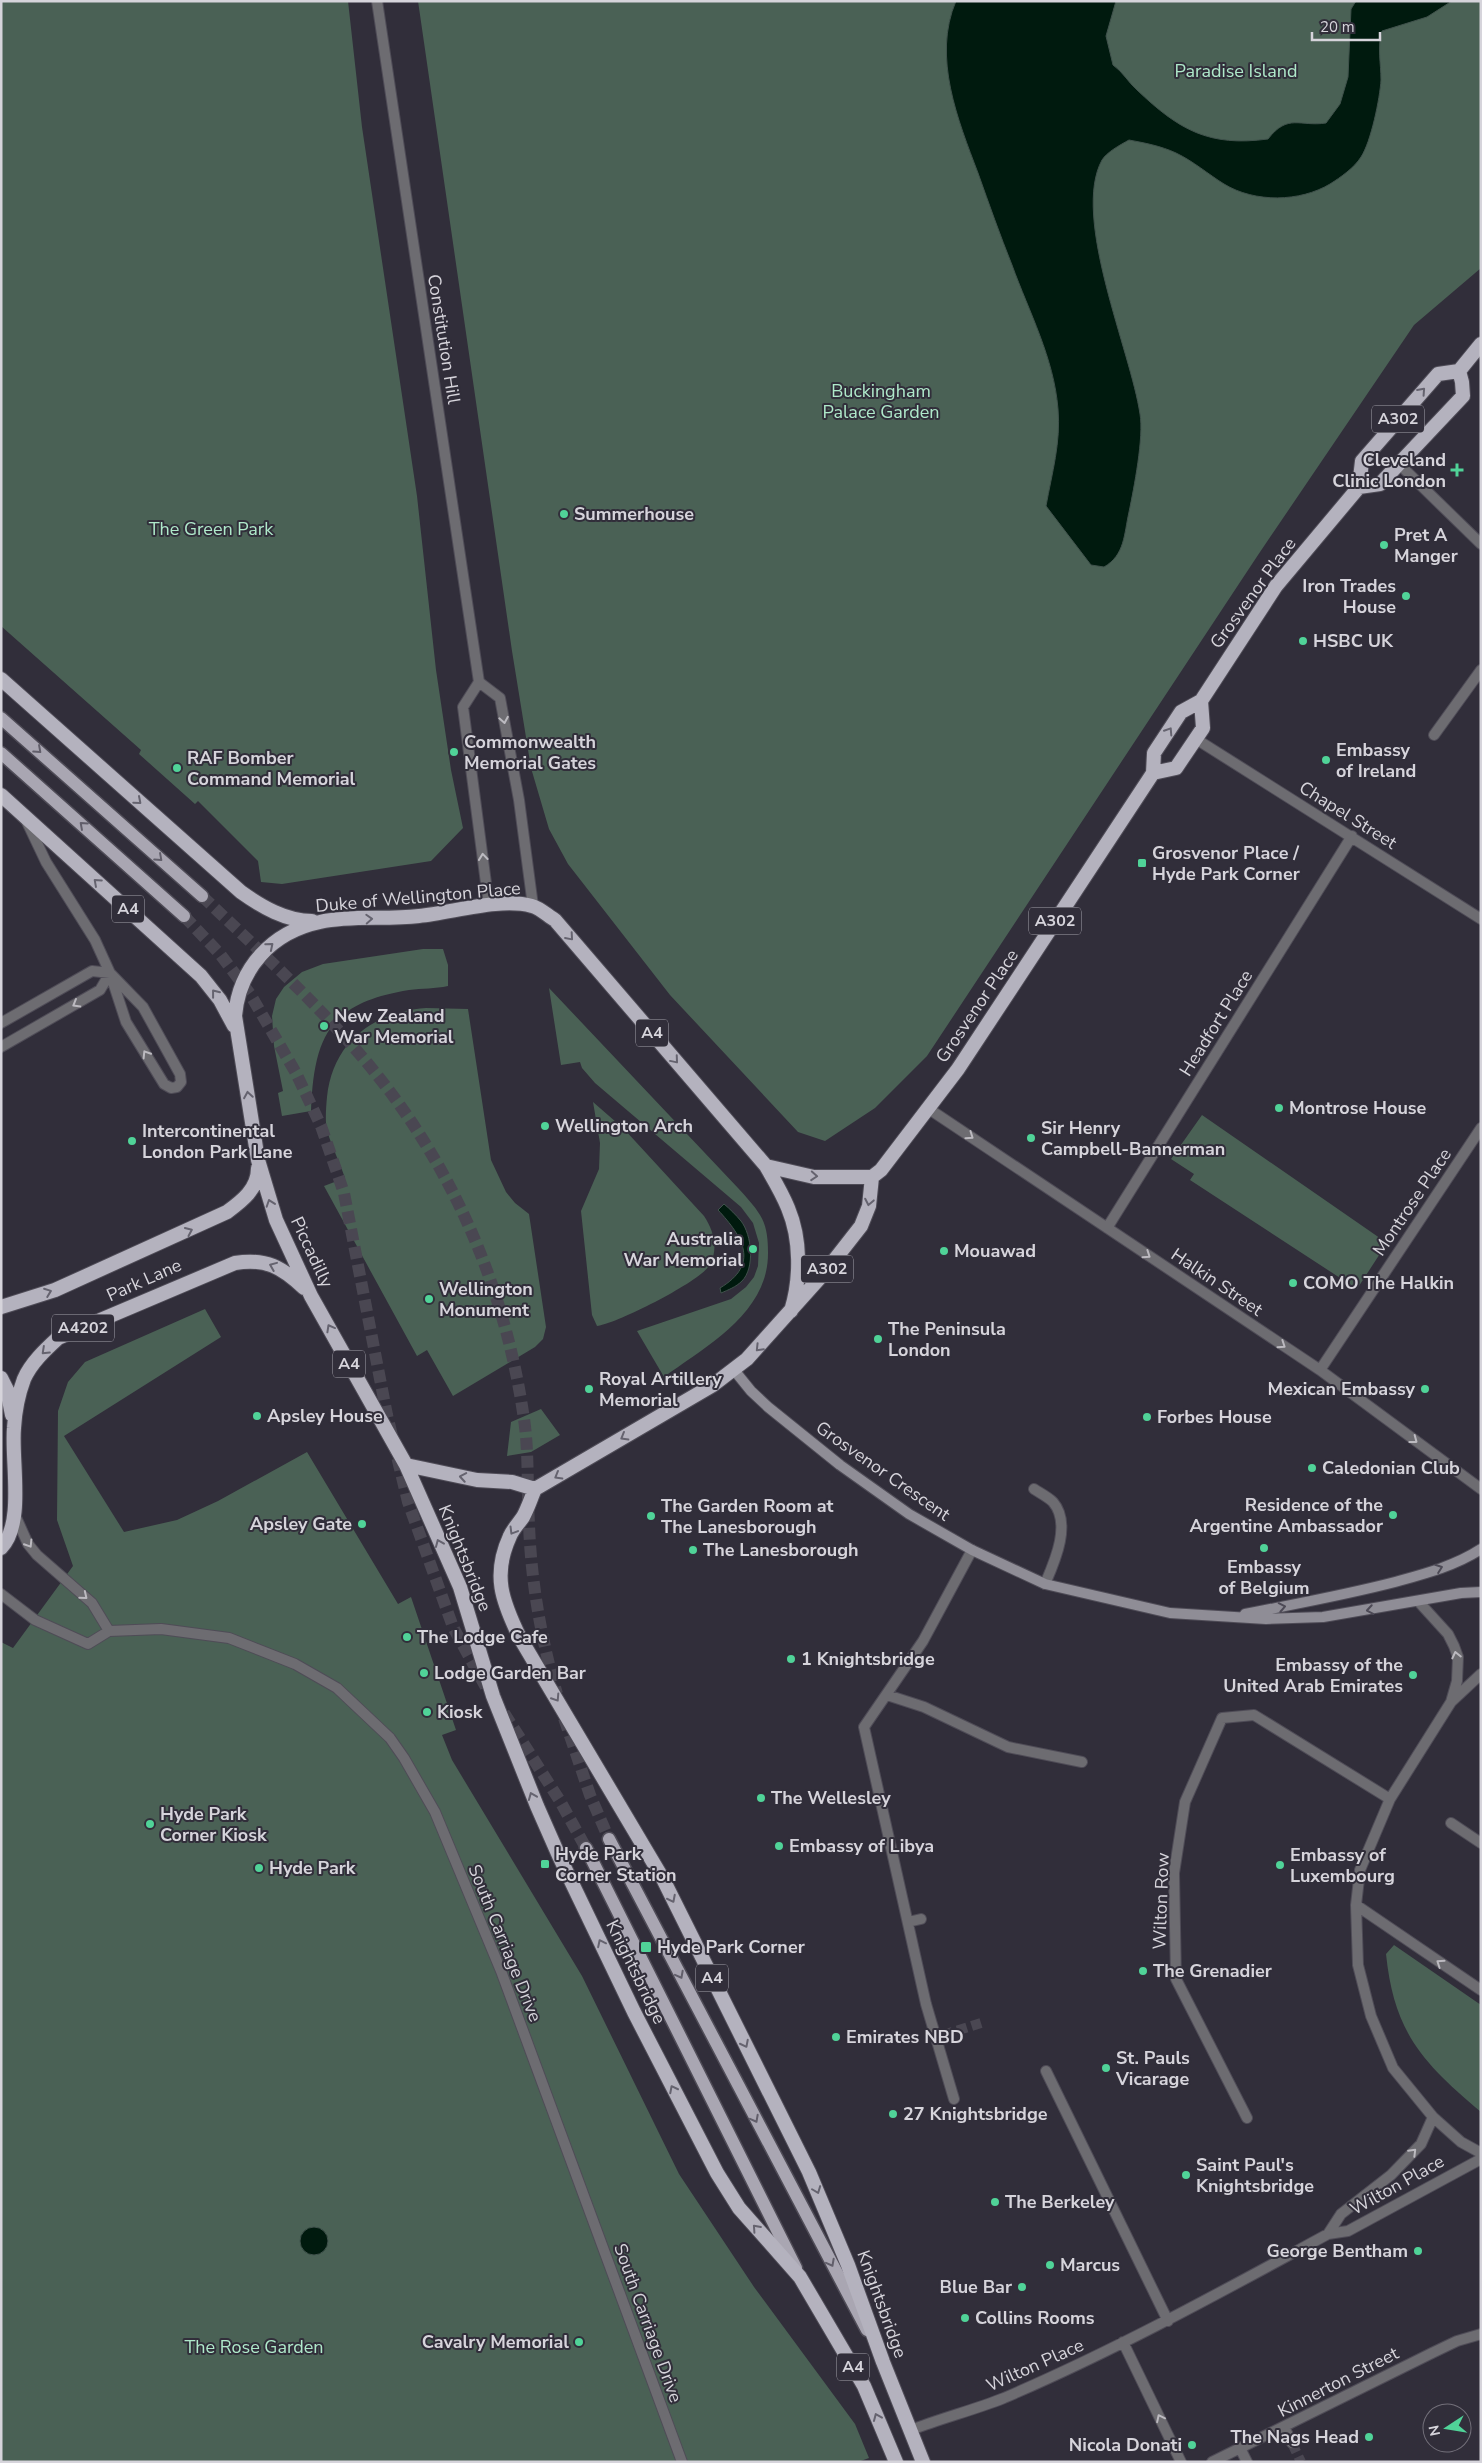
<svg xmlns="http://www.w3.org/2000/svg" width="1482" height="2463" viewBox="0 0 1482 2463" font-family="'Nunito Sans',sans-serif">
<style>
.green{fill:#4a6155}
.water{fill:#001a0e;stroke:#40524c}
.lines{fill:none;stroke-linecap:round;stroke-linejoin:round}
.minor-tunnel{stroke:#4a4752;stroke-width:10;stroke-dasharray:10 5;stroke-linecap:butt}
.primary-tunnel{stroke:#4a4752;stroke-width:12;stroke-dasharray:12 6;stroke-linecap:butt}
.minor-casing{stroke:#4f4c57;stroke-width:12}
.secondary-casing{stroke:#4f4c57;stroke-width:12}
.primary-casing{stroke:#4f4c57;stroke-width:15}
.trunk-casing{stroke:#4f4c57;stroke-width:16}
.minor{stroke:#6d6c71;stroke-width:10}
.secondary{stroke:#8f8d96;stroke-width:10}
.primary{stroke:#a9a6b2;stroke-width:12}
.trunk{stroke:#b4b2be;stroke-width:14}
.oneway{stroke:#65636f}
.oneway2{stroke:#bcbac0}
.oneway3{stroke:#615e6a}
.oneway4{stroke:#4d4a56}
.poi-dot{fill:#50d398;stroke:#312e3a;stroke-width:2}
.labels{text-anchor:middle;dominant-baseline:central;stroke-width:4;stroke-linejoin:round;paint-order:stroke}
.shield{fill:#312e3a;stroke:#a4a2ab;stroke-width:1}
.shield-label{font-size:16px;font-weight:bold;fill:#d6d4db}
.park-label{font-size:18px;fill:#afe9ca;stroke:#312e3a}
.street-label{font-size:18px;fill:#d6d4db;stroke:#312e3a}
.poi-label{font-size:18px;font-weight:bold;fill:#d6d4db;stroke:#312e3a;text-anchor:start}
</style>
<rect width="100%" height="100%" fill="#312e3a"/>
<path class="green" d="M1,1H348L362,127L417,496L436,670L451,770L463,828L431,861L282,884L261,882L258,861L198,801L195,804L139,754L141,750L1,626Z
M418,1H1481V268L1414,325L1258,555L927,1056L875,1108L825,1141L798,1132L670,995L568,864L549,829L531,768L512,651Z
M423,949H443L448,965V986C435,989 422,988 409,990C330,1003 314,1035 311,1111L282,1116L278,1093L283,1091L274,1046L272,1016L276,999L284,987L302,972L323,964Z
M549,988L738,1188C746,1197 754,1205 760,1215C767,1226 768,1240 768,1252C769,1313 706,1346 664,1377L637,1331L731,1299L746,1287L754,1277L758,1266L759,1243L753,1223L741,1207L595,1083L582,1068L580,1062L561,1065Z
M426,1008L468,1009L491,1160L506,1192L515,1203L529,1214L546,1327L543,1339L535,1347L453,1396L427,1350L417,1356L324,1186L345,1178C340,1163 332,1147 327,1131C325,1121 326,1108 327,1097C333,1042 373,1012 426,1008Z
M593,1102L624,1129L704,1216C714,1231 719,1250 709,1266C699,1282 616,1324 597,1326L592,1315L581,1211L599,1169L600,1143Z
M1202,1115L1387,1243L1357,1289L1190,1180L1194,1174L1171,1159Z
M205,1309L221,1337L64,1436L124,1532L177,1520L218,1501L307,1452L398,1604L411,1597L456,1730L442,1735L452,1760L582,1976L679,2174L754,2287L855,2424L869,2458L858,2462H1V1642L13,1648L73,1566L57,1520L58,1411L68,1382L85,1362Z
M541,1409L560,1435L531,1452L507,1456L511,1422Z
M1394,1945L1481,2005V2112C1423,2063 1394,2033 1386,1954Z"/>
<path class="water" d="M956,1H1116L1106,36L1113,65C1123,72 1128,82 1137,90C1179,130 1209,147 1268,139C1288,113 1300,127 1326,123L1340,104L1348,77L1351,9L1356,1H1452L1427,17L1382,31C1377,47 1381,63 1381,80C1380,98 1371,142 1361,157C1354,168 1341,177 1330,184C1300,202 1255,203 1224,184C1208,174 1193,161 1176,153C1161,146 1145,143 1129,140C1120,145 1107,152 1102,160C1071,217 1131,352 1140,414C1144,437 1134,488 1129,512C1124,534 1125,555 1104,567L1091,565L1046,506C1052,473 1061,442 1058,409C1054,358 1029,312 1012,265C1000,235 989,204 978,173C958,120 932,57 956,1Z
M724,1204C730,1209 736,1215 741,1221C752,1235 755,1268 742,1281C736,1287 728,1290 721,1293L720,1288C760,1264 743,1237 718,1210Z
M300 2241a14 14 0 1 1 28 0a14 14 0 1 1-28 0Z"/>
<g class="lines">
<path class="minor-tunnel" d="M943,2035L981,2023
M1292,2443L1301,2462"/>
<path class="primary-tunnel" d="M202,896C267,958 337,1021 391,1093C463,1190 507,1300 524,1419C529,1453 527,1489 529,1524C531,1581 541,1639 557,1694
M184,916L220,954L250,994L296,1073L321,1126L344,1193L387,1415L408,1502L453,1627L488,1691
M504,1713L560,1801L586,1848
M564,1718L590,1795L609,1839"/>
<defs>
<path id="minor" d="M377,1L479,682L463,707L489,906
M1399,464L1481,544
M479,682L500,698L519,800L533,906
M1434,735L1481,670
M1196,739L1481,919
M1,1023L92,971L110,973L143,1007L180,1074L181,1082L177,1087L171,1088L164,1084L126,1022L110,973L95,940L46,862L26,820
M1,1047L100,990L110,973
M929,1109L1320,1370L1481,1489
M1107,1228L1352,836
M1320,1370L1481,1128
M1034,1489C1040,1493 1048,1497 1053,1502C1072,1524 1054,1563 1045,1584
M15,1515L28,1544L37,1555L92,1603L109,1631
M1,1594L35,1620L88,1644L109,1631L161,1629L229,1638L295,1664L337,1688L390,1738L404,1758L435,1812L501,1971L682,2462
M1418,1601L1448,1634L1454,1646L1458,1657L1457,1681L1451,1702L1390,1799L1360,1870L1356,1905L1358,1965L1371,2016L1393,2068L1433,2117L1461,2142L1481,2153
M887,1695L924,1707L1008,1747L1082,1762
M1452,1701L1481,1674
M1451,1823L1481,1843
M1356,1905L1481,1990
M908,1922L921,1919
M1046,2071L1168,2321
M954,2099L926,2004L864,1727L923,1641L972,1550
M1247,2118L1176,1979L1174,1873L1185,1802L1222,1718L1254,1715L1390,1799
M1328,2234L1341,2214L1391,2175L1421,2144L1433,2117
M1123,2342L1181,2462
M1284,2427L1292,2443
M911,2430C942,2418 974,2410 1004,2398C1116,2350 1221,2292 1328,2234L1348,2231L1481,2159
M1240,2448L1247,2462
M1212,2462L1432,2353L1457,2341L1481,2334"/>
<path id="secondary" d="M734,1370L751,1391L768,1407L840,1465L909,1514L972,1550L1045,1584L1170,1613L1266,1619L1323,1617L1461,1593L1481,1592
M1245,1614C1295,1604 1345,1595 1395,1582C1424,1574 1455,1566 1481,1549"/>
<path id="primary" d="M1,718L202,896
M1,753L184,916
M609,1839L867,2330
M586,1848L796,2268"/>
<path id="trunk" d="M1359,487L1380,484L1463,396L1462,382L1459,371
M1,679L241,892C262,907 286,921 312,921
M1153,773L1176,768L1203,728L1201,701
M1,795L201,976L220,1000L234,1026
M766,1166L814,1177H872L881,1170L958,1069L1153,773L1154,753L1181,712L1201,701L1276,586L1359,487L1362,461L1438,374L1459,371L1481,344
M872,1177L869,1206L861,1226L825,1272L747,1359L713,1385L535,1489C531,1498 528,1508 523,1517C519,1523 513,1529 510,1536C492,1575 502,1601 520,1638L663,1879L809,2172L848,2265L883,2362L923,2462
M1,1307L55,1290L227,1212C242,1201 258,1189 258,1168
M791,1311C801,1279 801,1239 788,1208C782,1193 774,1180 766,1166L555,920C548,916 540,908 532,906C500,897 452,913 419,916C386,920 351,915 320,922C272,932 239,968 235,1016L258,1160L276,1220L311,1296L406,1465L460,1587L493,1696L537,1806L559,1856L634,2012L717,2173L739,2208L800,2277L864,2386L896,2462
M1,1378L7,1390L12,1415
M406,1465L477,1480L512,1482L535,1489
M1,1548C25,1524 11,1460 14,1428C15,1411 18,1395 24,1379C31,1363 45,1350 58,1338L235,1263C266,1258 282,1267 304,1288"/>
</defs>
<use href="#minor" class="minor-casing"/>
<use href="#secondary" class="secondary-casing"/>
<use href="#primary" class="primary-casing"/>
<use href="#trunk" class="trunk-casing"/>
<use href="#minor" class="minor"/>
<use href="#secondary" class="secondary"/>
<use href="#primary" class="primary"/>
<use href="#trunk" class="trunk"/>
</g>
<defs><path id="oneway-chevron" d="M-2-3.5L2.5 0L-2 3.5" fill="none" stroke-width="1.6" stroke-linecap="round" stroke-linejoin="round" transform="scale(1.25)"/></defs>
<g class="oneway">
<use href="#oneway-chevron" transform="translate(1422 391) rotate(-48)"/>
<use href="#oneway-chevron" transform="translate(1169 731) rotate(-57)"/>
<use href="#oneway-chevron" transform="translate(138 801) rotate(41)"/>
<use href="#oneway-chevron" transform="translate(97 882) rotate(-138)"/>
<use href="#oneway-chevron" transform="translate(369 919) rotate(-3)"/>
<use href="#oneway-chevron" transform="translate(570 937) rotate(49)"/>
<use href="#oneway-chevron" transform="translate(270 946) rotate(-40)"/>
<use href="#oneway-chevron" transform="translate(215 993) rotate(-128)"/>
<use href="#oneway-chevron" transform="translate(675 1060) rotate(50)"/>
<use href="#oneway-chevron" transform="translate(248 1095) rotate(-99)"/>
<use href="#oneway-chevron" transform="translate(814 1176) rotate(4)"/>
<use href="#oneway-chevron" transform="translate(869 1202) rotate(101)"/>
<use href="#oneway-chevron" transform="translate(270 1203) rotate(-109)"/>
<use href="#oneway-chevron" transform="translate(189 1231) rotate(-24)"/>
<use href="#oneway-chevron" transform="translate(273 1266) rotate(-158)"/>
<use href="#oneway-chevron" transform="translate(48 1292) rotate(-21)"/>
<use href="#oneway-chevron" transform="translate(330 1328) rotate(-119)"/>
<use href="#oneway-chevron" transform="translate(759 1348) rotate(134)"/>
<use href="#oneway-chevron" transform="translate(45 1351) rotate(137)"/>
<use href="#oneway-chevron" transform="translate(624 1437) rotate(150)"/>
<use href="#oneway-chevron" transform="translate(558 1476) rotate(150)"/>
<use href="#oneway-chevron" transform="translate(463 1477) rotate(-170)"/>
<use href="#oneway-chevron" transform="translate(513 1531) rotate(121)"/>
<use href="#oneway-chevron" transform="translate(439 1543) rotate(-113)"/>
<use href="#oneway-chevron" transform="translate(556 1698) rotate(57)"/>
<use href="#oneway-chevron" transform="translate(532 1796) rotate(-112)"/>
<use href="#oneway-chevron" transform="translate(672 1899) rotate(63)"/>
<use href="#oneway-chevron" transform="translate(601 1943) rotate(-116)"/>
<use href="#oneway-chevron" transform="translate(745 2044) rotate(63)"/>
<use href="#oneway-chevron" transform="translate(673 2089) rotate(-117)"/>
<use href="#oneway-chevron" transform="translate(817 2190) rotate(69)"/>
<use href="#oneway-chevron" transform="translate(756 2228) rotate(-132)"/>
<use href="#oneway-chevron" transform="translate(877 2417) rotate(-113)"/>
</g>
<g class="oneway2">
<use href="#oneway-chevron" transform="translate(504 720) rotate(80)"/>
<use href="#oneway-chevron" transform="translate(483 857) rotate(-96)"/>
<use href="#oneway-chevron" transform="translate(76 1004) rotate(150)"/>
<use href="#oneway-chevron" transform="translate(146 1054) rotate(-122)"/>
<use href="#oneway-chevron" transform="translate(970 1136) rotate(35)"/>
<use href="#oneway-chevron" transform="translate(1147 1255) rotate(34)"/>
<use href="#oneway-chevron" transform="translate(1282 1345) rotate(34)"/>
<use href="#oneway-chevron" transform="translate(1414 1440) rotate(37)"/>
<use href="#oneway-chevron" transform="translate(29 1544) rotate(58)"/>
<use href="#oneway-chevron" transform="translate(84 1596) rotate(39)"/>
<use href="#oneway-chevron" transform="translate(1456 1655) rotate(-103)"/>
<use href="#oneway-chevron" transform="translate(1440 1963) rotate(-146)"/>
<use href="#oneway-chevron" transform="translate(1413 2152) rotate(-45)"/>
<use href="#oneway-chevron" transform="translate(1160 2418) rotate(-116)"/>
</g>
<g class="oneway3">
<use href="#oneway-chevron" transform="translate(38 750) rotate(42)"/>
<use href="#oneway-chevron" transform="translate(83 825) rotate(-138)"/>
<use href="#oneway-chevron" transform="translate(159 858) rotate(42)"/>
<use href="#oneway-chevron" transform="translate(680 1975) rotate(62)"/>
<use href="#oneway-chevron" transform="translate(755 2119) rotate(62)"/>
<use href="#oneway-chevron" transform="translate(831 2263) rotate(62)"/>
</g>
<g class="oneway4">
<use href="#oneway-chevron" transform="translate(1439 1568) rotate(-20)"/>
<use href="#oneway-chevron" transform="translate(1282 1607) rotate(-11)"/>
<use href="#oneway-chevron" transform="translate(1370 1610) rotate(170)"/>
</g>
<g class="poi-dot">
<path d="M1454.5 462.5h5v5h5v5h-5v5h-5v-5h-5v-5h5z"/>
<circle cx="564" cy="514" r="5"/>
<circle cx="1384" cy="545" r="5"/>
<circle cx="1406" cy="596" r="5"/>
<circle cx="1303" cy="641" r="5"/>
<circle cx="454" cy="752" r="5"/>
<circle cx="1326" cy="760" r="5"/>
<circle cx="177" cy="768" r="5"/>
<rect x="1137" y="858" width="10" height="10" rx="2.5"/>
<circle cx="324" cy="1026" r="5"/>
<circle cx="1279" cy="1108" r="5"/>
<circle cx="545" cy="1126" r="5"/>
<circle cx="1031" cy="1138" r="5"/>
<circle cx="132" cy="1141" r="5"/>
<circle cx="753" cy="1249" r="5"/>
<circle cx="944" cy="1251" r="5"/>
<circle cx="1293" cy="1283" r="5"/>
<circle cx="429" cy="1299" r="5"/>
<circle cx="878" cy="1339" r="5"/>
<circle cx="589" cy="1389" r="5"/>
<circle cx="1425" cy="1389" r="5"/>
<circle cx="257" cy="1416" r="5"/>
<circle cx="1147" cy="1417" r="5"/>
<circle cx="1312" cy="1468" r="5"/>
<circle cx="1393" cy="1515" r="5"/>
<circle cx="651" cy="1516" r="5"/>
<circle cx="362" cy="1524" r="5"/>
<circle cx="1264" cy="1548" r="5"/>
<circle cx="693" cy="1550" r="5"/>
<circle cx="407" cy="1637" r="5"/>
<circle cx="791" cy="1659" r="5"/>
<circle cx="424" cy="1673" r="5"/>
<circle cx="1413" cy="1675" r="5"/>
<circle cx="427" cy="1712" r="5"/>
<circle cx="761" cy="1798" r="5"/>
<circle cx="150" cy="1824" r="5"/>
<circle cx="779" cy="1846" r="5"/>
<rect x="540" y="1859" width="10" height="10" rx="2.5"/>
<circle cx="1280" cy="1865" r="5"/>
<circle cx="259" cy="1868" r="5"/>
<rect x="640" y="1941" width="12" height="12" rx="2.5"/>
<circle cx="1143" cy="1971" r="5"/>
<circle cx="836" cy="2037" r="5"/>
<circle cx="1106" cy="2068" r="5"/>
<circle cx="893" cy="2114" r="5"/>
<circle cx="1186" cy="2175" r="5"/>
<circle cx="995" cy="2202" r="5"/>
<circle cx="1418" cy="2251" r="5"/>
<circle cx="1050" cy="2265" r="5"/>
<circle cx="1022" cy="2287" r="5"/>
<circle cx="965" cy="2318" r="5"/>
<circle cx="579" cy="2342" r="5"/>
<circle cx="1369" cy="2437" r="5"/>
<circle cx="1192" cy="2445" r="5"/>
</g>
<g class="labels">
<g class="shield">
<rect x="1372" y="405.5" width="52" height="27" rx="4"/>
<rect x="112" y="895.5" width="32" height="27" rx="4"/>
<rect x="1029" y="907.5" width="52" height="27" rx="4"/>
<rect x="636" y="1019.5" width="32" height="27" rx="4"/>
<rect x="801" y="1255.5" width="52" height="27" rx="4"/>
<rect x="52" y="1314.5" width="62" height="27" rx="4"/>
<rect x="333" y="1350.5" width="32" height="27" rx="4"/>
<rect x="696" y="1964.5" width="32" height="27" rx="4"/>
<rect x="837" y="2353.5" width="32" height="27" rx="4"/>
</g>
<g class="shield-label">
<text x="1398" y="419">A302</text>
<text x="128" y="909">A4</text>
<text x="1055" y="921">A302</text>
<text x="652" y="1033">A4</text>
<text x="827" y="1269">A302</text>
<text x="83" y="1328">A4202</text>
<text x="349" y="1364">A4</text>
<text x="712" y="1978">A4</text>
<text x="853" y="2367">A4</text>
</g>
<g class="park-label">
<text x="1236" y="71">Paradise Island</text>
<text x="881" y="391">Buckingham<tspan x="881" dy="21">Palace Garden</tspan></text>
<text x="211" y="529">The Green Park</text>
<text x="254" y="2347">The Rose Garden</text>
</g>
<g class="street-label">
<text transform="translate(444 339) rotate(81)">Constitution Hill</text>
<text transform="translate(1253 593) rotate(-54)">Grosvenor Place</text>
<text transform="translate(1348 815) rotate(32)">Chapel Street</text>
<text transform="translate(418 897) rotate(-5)">Duke of Wellington Place</text>
<text transform="translate(977 1006) rotate(-56)">Grosvenor Place</text>
<text transform="translate(1216 1023) rotate(-58)">Headfort Place</text>
<text transform="translate(1412 1202) rotate(-56)">Montrose Place</text>
<text transform="translate(312 1252) rotate(65)">Piccadilly</text>
<text transform="translate(144 1280) rotate(-24)">Park Lane</text>
<text transform="translate(1217 1282) rotate(34)">Halkin Street</text>
<text transform="translate(883 1471) rotate(35)">Grosvenor Crescent</text>
<text transform="translate(465 1558) rotate(68)">Knightsbridge</text>
<text transform="translate(1161 1901) rotate(-88)">Wilton Row</text>
<text transform="translate(505 1943) rotate(68)">South Carriage Drive</text>
<text transform="translate(636 1972) rotate(64)">Knightsbridge</text>
<text transform="translate(1397 2185) rotate(-29)">Wilton Place</text>
<text transform="translate(882 2304) rotate(70)">Knightsbridge</text>
<text transform="translate(648 2323) rotate(70)">South Carriage Drive</text>
<text transform="translate(1035 2365) rotate(-24)">Wilton Place</text>
<text transform="translate(1338 2382) rotate(-27)">Kinnerton Street</text>
</g>
<g class="poi-label">
<text x="1446" y="460" text-anchor="end">Cleveland<tspan x="1446" dy="21">Clinic London</tspan></text>
<text x="574" y="514">Summerhouse</text>
<text x="1394" y="535">Pret A<tspan x="1394" dy="21">Manger</tspan></text>
<text x="1396" y="586" text-anchor="end">Iron Trades<tspan x="1396" dy="21">House</tspan></text>
<text x="1313" y="641">HSBC UK</text>
<text x="464" y="742">Commonwealth<tspan x="464" dy="21">Memorial Gates</tspan></text>
<text x="1336" y="750">Embassy<tspan x="1336" dy="21">of Ireland</tspan></text>
<text x="187" y="758">RAF Bomber<tspan x="187" dy="21">Command Memorial</tspan></text>
<text x="1152" y="853">Grosvenor Place /<tspan x="1152" dy="21">Hyde Park Corner</tspan></text>
<text x="334" y="1016">New Zealand<tspan x="334" dy="21">War Memorial</tspan></text>
<text x="1289" y="1108">Montrose House</text>
<text x="555" y="1126">Wellington Arch</text>
<text x="1041" y="1128">Sir Henry<tspan x="1041" dy="21">Campbell-Bannerman</tspan></text>
<text x="142" y="1131">Intercontinental<tspan x="142" dy="21">London Park Lane</tspan></text>
<text x="743" y="1239" text-anchor="end">Australia<tspan x="743" dy="21">War Memorial</tspan></text>
<text x="954" y="1251">Mouawad</text>
<text x="1303" y="1283">COMO The Halkin</text>
<text x="439" y="1289">Wellington<tspan x="439" dy="21">Monument</tspan></text>
<text x="888" y="1329">The Peninsula<tspan x="888" dy="21">London</tspan></text>
<text x="599" y="1379">Royal Artillery<tspan x="599" dy="21">Memorial</tspan></text>
<text x="1415" y="1389" text-anchor="end">Mexican Embassy</text>
<text x="267" y="1416">Apsley House</text>
<text x="1157" y="1417">Forbes House</text>
<text x="1322" y="1468">Caledonian Club</text>
<text x="1383" y="1505" text-anchor="end">Residence of the<tspan x="1383" dy="21">Argentine Ambassador</tspan></text>
<text x="661" y="1506">The Garden Room at<tspan x="661" dy="21">The Lanesborough</tspan></text>
<text x="352" y="1524" text-anchor="end">Apsley Gate</text>
<text x="703" y="1550">The Lanesborough</text>
<text x="1264" y="1567" text-anchor="middle">Embassy<tspan x="1264" dy="21">of Belgium</tspan></text>
<text x="417" y="1637">The Lodge Cafe</text>
<text x="801" y="1659">1 Knightsbridge</text>
<text x="1403" y="1665" text-anchor="end">Embassy of the<tspan x="1403" dy="21">United Arab Emirates</tspan></text>
<text x="434" y="1673">Lodge Garden Bar</text>
<text x="437" y="1712">Kiosk</text>
<text x="771" y="1798">The Wellesley</text>
<text x="160" y="1814">Hyde Park<tspan x="160" dy="21">Corner Kiosk</tspan></text>
<text x="789" y="1846">Embassy of Libya</text>
<text x="555" y="1854">Hyde Park<tspan x="555" dy="21">Corner Station</tspan></text>
<text x="1290" y="1855">Embassy of<tspan x="1290" dy="21">Luxembourg</tspan></text>
<text x="269" y="1868">Hyde Park</text>
<text x="657" y="1947">Hyde Park Corner</text>
<text x="1153" y="1971">The Grenadier</text>
<text x="846" y="2037">Emirates NBD</text>
<text x="1116" y="2058">St. Pauls<tspan x="1116" dy="21">Vicarage</tspan></text>
<text x="903" y="2114">27 Knightsbridge</text>
<text x="1196" y="2165">Saint Paul's<tspan x="1196" dy="21">Knightsbridge</tspan></text>
<text x="1005" y="2202">The Berkeley</text>
<text x="1408" y="2251" text-anchor="end">George Bentham</text>
<text x="1060" y="2265">Marcus</text>
<text x="1012" y="2287" text-anchor="end">Blue Bar</text>
<text x="975" y="2318">Collins Rooms</text>
<text x="569" y="2342" text-anchor="end">Cavalry Memorial</text>
<text x="1359" y="2437" text-anchor="end">The Nags Head</text>
<text x="1182" y="2445" text-anchor="end">Nicola Donati</text>
</g>
</g>
<rect width="1482" height="2463" fill="none" stroke="#d6d4db" stroke-width="5"/>
<g transform="translate(1447 2428) rotate(258)"><circle r="24" fill="#312e3a" stroke="#73707a"/>
<path d="M0-4L9 19L0 12L-9 19Z" fill="#50d398"/>
<text y="-8" font-size="14" font-weight="bold" text-anchor="middle" fill="#d6d4db">N</text>
</g>
<path d="M1312 32v8h68v-8" fill="none" stroke="#d6d4db" stroke-width="2.5"/>
<text x="1320" y="32" font-size="15" fill="#d6d4db" stroke="#312e3a" stroke-width="4" paint-order="stroke">20 m</text>
</svg>
